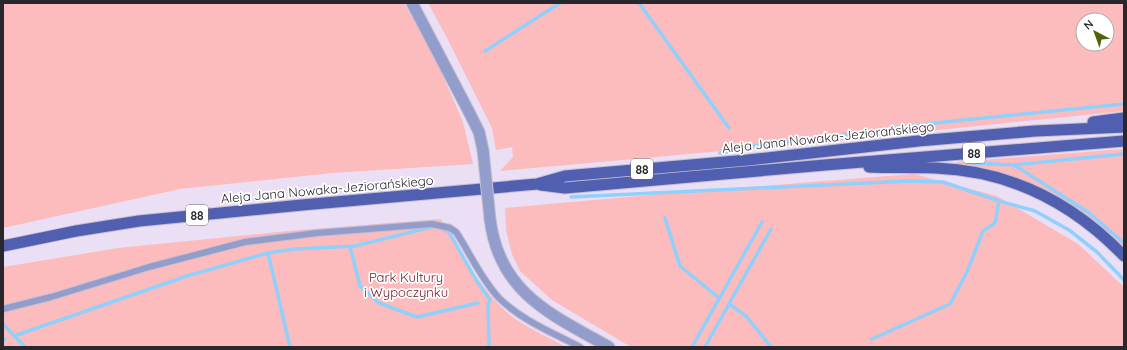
<svg xmlns="http://www.w3.org/2000/svg" width="1127" height="350" viewBox="0 0 1127 350" font-family="Quicksand,sans-serif">
<style>
.green{fill:#fcbbbc;fill-rule:evenodd}
.lines{fill:none;stroke-linecap:round;stroke-linejoin:round}
.stream{stroke:#90d0fd;stroke-width:3.5}
.service-casing{stroke:#c7bed1;stroke-width:8}
.tertiary-casing{stroke:#c7bed1;stroke-width:13}
.primary-casing{stroke:#c7bed1;stroke-width:13}
.service{stroke:#929dcb;stroke-width:6}
.tertiary{stroke:#929dcb;stroke-width:11}
.primary{stroke:#515fb0;stroke-width:11}
.tertiary-bridge-casing{stroke:#c7bed1;stroke-width:13;stroke-linecap:butt}
.tertiary-bridge{stroke:#929dcb;stroke-width:11}
.labels{text-anchor:middle;dominant-baseline:central;stroke-width:3.5;stroke-linejoin:round;paint-order:stroke}
.shield{fill:#fff;stroke:#6a676d;stroke-width:1}
.shield-label{font-size:12px;font-weight:bold;fill:#2a262e}
.street-label{font-size:13px;fill:#2a262e;stroke:#fff}
.park-label{font-size:13px;fill:#6e1624;stroke:#fff}
</style>
<rect width="100%" height="100%" fill="#eadff5"/>
<path class="green" d="M3,3H404L433,53L463,122L473,164L332,173L180,189L3,228Z
M428,3H1124V111L821,142L500,171L513,157L512,147L496,150L492,128L447,38ZM1083,20H1107V44H1083Z
M1124,149V249C1094,217 1053,189 1011,176C994,170 975,167 957,164V162Z
M914,174L997,196L1078,244L1124,287V347H631L552,300L520,271L512,254L506,230L505,208L672,193Z
M441,219C461,251 480,290 510,315C527,328 548,337 566,347H3V267L118,248L288,231Z"/>
<g class="lines">
<path class="stream" d="M639,3L729,128
M485,51L560,3
M720,153L747,147L944,122L1124,104
M972,163L1014,165L1124,154
M1014,165L1088,212L1124,243
M571,197L909,181L943,182L999,201L1035,211L1069,230L1097,252L1124,280
M665,218L680,266L719,298
M442,229L449,232L476,280L490,300L488,305L489,347
M350,246L360,286L379,303L417,317L478,303
M268,253L290,347
M729,304L771,229
M3,324L25,347
M14,336L187,276L268,253L295,249L355,246L436,226
M872,339L950,304L967,272L983,231L995,223L999,201
M3,341L5,339
M692,347L762,222
M705,347L729,304L746,316L771,347"/>
<defs>
<path id="service" d="M3,309L51,297L149,267L245,242L317,233L432,224L450,228L456,232C470,253 481,279 499,298C521,320 553,333 580,347"/>
<path id="tertiary" d="M412,3L468,110L479,132L483,150
M490,219C499,293 552,315 609,347"/>
<path id="primary" d="M1093,122L1124,118
M869,167C891,168 914,167 936,168C1011,171 1073,203 1124,256
M541,185L565,188L825,165L1124,141
M3,246L76,231L139,221L302,205L537,184L565,176L748,160L918,141L1035,131L1124,127"/>
</defs>
<use href="#service" class="service-casing"/>
<use href="#tertiary" class="tertiary-casing"/>
<use href="#primary" class="primary-casing"/>
<use href="#service" class="service"/>
<use href="#tertiary" class="tertiary"/>
<use href="#primary" class="primary"/>
<defs>
<path id="tertiary-bridge" d="M483,150L490,219"/>
</defs>
<use href="#tertiary-bridge" class="tertiary-bridge-casing"/>
<use href="#tertiary-bridge" class="tertiary-bridge"/>
</g>
<g class="labels">
<g class="shield">
<rect x="963" y="143" width="22" height="20" rx="3"/>
<rect x="631" y="159" width="22" height="20" rx="3"/>
<rect x="186" y="205" width="22" height="20" rx="3"/>
</g>
<g class="shield-label">
<text x="974" y="153">88</text>
<text x="642" y="169">88</text>
<text x="197" y="215">88</text>
</g>
<g class="street-label">
<text transform="translate(828 137) rotate(-6)">Aleja Jana Nowaka-Jeziorańskiego</text>
<text transform="translate(327 189) rotate(-5)">Aleja Jana Nowaka-Jeziorańskiego</text>
</g>
<g class="park-label">
<text x="406" y="277">Park Kultury<tspan x="406" dy="15">i Wypoczynku</tspan></text>
</g>
</g>
<rect width="1127" height="350" fill="none" stroke="#2a262e" stroke-width="8"/>
<g transform="translate(1095 32) rotate(319)"><circle r="19" fill="#ffffff" stroke="#aaa8ab"/>
<path d="M0-3L7 15L0 10L-7 15Z" fill="#516309"/>
<text y="-6" font-size="11" font-weight="bold" text-anchor="middle" fill="#2a262e">N</text>
</g>
</svg>
